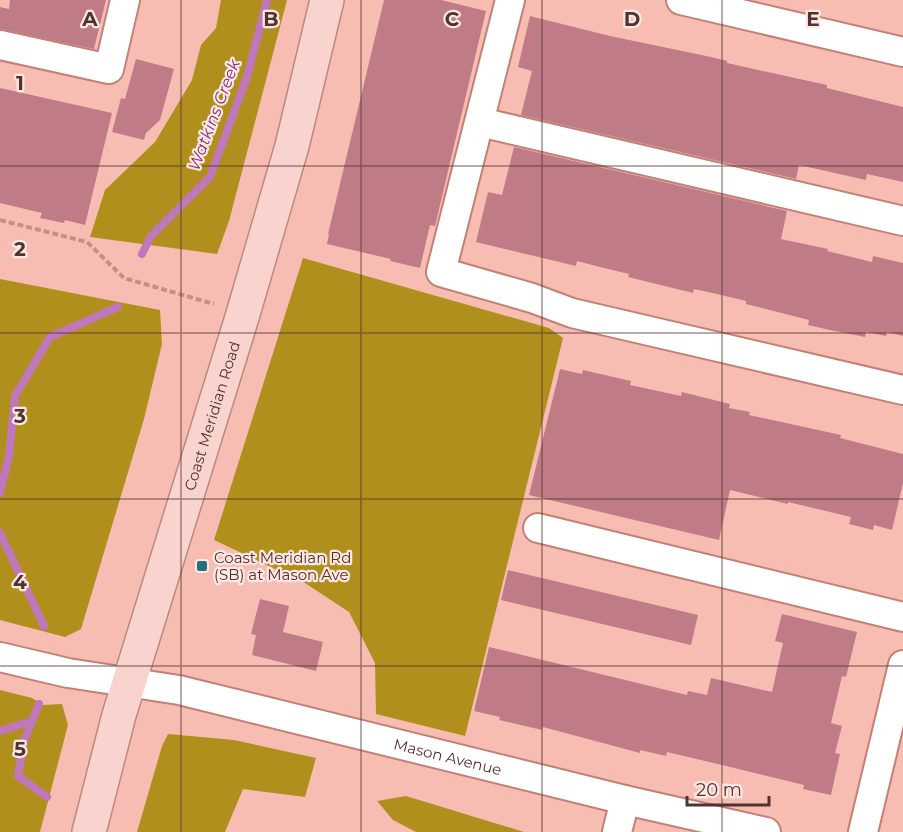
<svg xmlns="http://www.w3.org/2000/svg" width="903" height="832" viewBox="0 0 903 832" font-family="Montserrat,sans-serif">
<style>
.forest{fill:#b18f1c}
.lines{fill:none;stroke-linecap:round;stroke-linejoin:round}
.stream{stroke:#c177bb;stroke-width:8}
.building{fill:#c07c86}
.minor-casing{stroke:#c38074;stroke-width:32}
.major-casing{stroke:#bb8981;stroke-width:36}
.path{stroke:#c19189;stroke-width:4;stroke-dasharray:6 3;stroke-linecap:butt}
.minor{stroke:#fff;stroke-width:28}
.major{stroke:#f9d4ce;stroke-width:33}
.grid{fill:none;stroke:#4f332e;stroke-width:1.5;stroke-opacity:0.55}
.poi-dot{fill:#276f7b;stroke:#ffe8e4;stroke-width:2}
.labels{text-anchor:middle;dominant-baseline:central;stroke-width:4.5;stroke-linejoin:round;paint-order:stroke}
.street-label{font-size:15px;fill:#4f332e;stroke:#ffe8e4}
.poi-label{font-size:15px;fill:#4f332e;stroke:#ffe8e4;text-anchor:start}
.water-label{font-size:16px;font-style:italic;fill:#82297d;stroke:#ffe8e4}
.grid-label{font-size:20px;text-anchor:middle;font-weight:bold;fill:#4f332e;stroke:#ffe8e4;stroke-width:4.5;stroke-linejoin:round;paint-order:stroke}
</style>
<rect width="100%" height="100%" fill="#f7bdb3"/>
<path class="forest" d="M221,0H287L229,221L217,254L90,237L105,190L155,142L192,80L201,45L216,28Z
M303,258L549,328L563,338L465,736L376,714L375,663L349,612L305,583L214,540Z
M0,279L160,310L162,344L144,419L81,629L65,637L0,620Z
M0,690L32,698L43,705L62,704L68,725L40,832H0Z
M168,734L234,740L316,758L305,797L243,789L225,832H137L162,746Z
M406,796L524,832H416L393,820L377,801Z"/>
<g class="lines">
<path class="stream" d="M142,254L151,236L210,177L247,77L267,0
M0,493L9,456L15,396L50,337L118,307
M0,533L44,626
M39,704L24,741L18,776L47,797
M0,731L32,721"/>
</g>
<path class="building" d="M10,0H106L94,49L0,29V7L9,9Z
M384,0H441L486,11L435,226L430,225L420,268L390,261L391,259L327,244L329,234H328Z
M530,16L610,36L711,57L727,61V63L827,85V88L903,107V182L867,174L866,180L799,165L796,179L521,115L532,71L518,67Z
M136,59L174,69L160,120L146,133L144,140L112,132L121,98L125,99Z
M0,88L112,113L85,225L65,220L64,223L40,218L42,213L0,203Z
M514,147L787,211L781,239L828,249L827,251L872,262L873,256L903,263V336L887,332L886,336L866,332L865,337L830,330L808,325L809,320L746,304V301L717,294L694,289L693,293L628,277L629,274L600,267L577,261L576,266L476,242L488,192L502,195Z
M560,369L582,374L583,370L631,381L630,385L681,396L682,392L730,404L729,408L750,412L749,415L841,435L840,438L903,454V483L892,530L874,525L873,530L849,524L851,517L788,502V504L730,490L719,540L529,495Z
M508,570L698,615L691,645L501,600Z
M260,599L289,606L283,632L323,642L316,671L252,655L256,635L251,634Z
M782,614L857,632L846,677L842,676L831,723L842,726L835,753L840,754L831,795L803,789L804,785L722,765L667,752L666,756L640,750V753L543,727L542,730L499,720L500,717L474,711L489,647L687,695L688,691L707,695L711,678L772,692L783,643L775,641Z"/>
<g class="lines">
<defs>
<g id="minor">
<path d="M510,0L441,272L532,298L572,313L903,390"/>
<path d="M681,0L903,52"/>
<path d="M0,45L109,69L125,0"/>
<path d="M480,122L903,221"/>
<path d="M538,528L903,617"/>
<path id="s1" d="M0,657L68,673L179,690L625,800L766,832"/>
<path d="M617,832L625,800"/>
<path d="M863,832L903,665"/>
</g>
<g id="major">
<path id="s2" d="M89,832L119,715L243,314L292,146L327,0"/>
</g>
</defs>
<use href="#minor" class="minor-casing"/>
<use href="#major" class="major-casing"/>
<path class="path" d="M0,220L87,242L124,278L214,304"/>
<use href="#minor" class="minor"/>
<use href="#major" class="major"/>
</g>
<path class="grid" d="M181,0V832M361,0V832M542,0V832M722,0V832M0,166H903M0,333H903M0,499H903M0,666H903"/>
<rect class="poi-dot" x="196" y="560" width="12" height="12" rx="3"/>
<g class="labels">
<g class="street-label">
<text stroke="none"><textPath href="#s2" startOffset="434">Coast Meridian Road</textPath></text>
<text stroke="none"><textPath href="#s1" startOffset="459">Mason Avenue</textPath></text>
</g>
<g class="poi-label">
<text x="214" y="557">Coast Meridian Rd<tspan x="214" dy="17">(SB) at Mason Ave</tspan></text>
</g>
<g class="water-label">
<text transform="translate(214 115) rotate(-69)">Watkins Creek</text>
</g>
</g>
<g class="grid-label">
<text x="90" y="26">A</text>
<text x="271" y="26">B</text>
<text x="452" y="26">C</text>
<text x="632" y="26">D</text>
<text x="813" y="26">E</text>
<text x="20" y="90">1</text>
<text x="20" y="256">2</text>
<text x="20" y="423">3</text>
<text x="20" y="589">4</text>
<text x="20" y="756">5</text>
</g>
<path d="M687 796v9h82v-9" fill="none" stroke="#4f332e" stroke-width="3"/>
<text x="696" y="796" font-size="18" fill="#4f332e" stroke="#ffe8e4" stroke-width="4.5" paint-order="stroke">20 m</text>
</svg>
